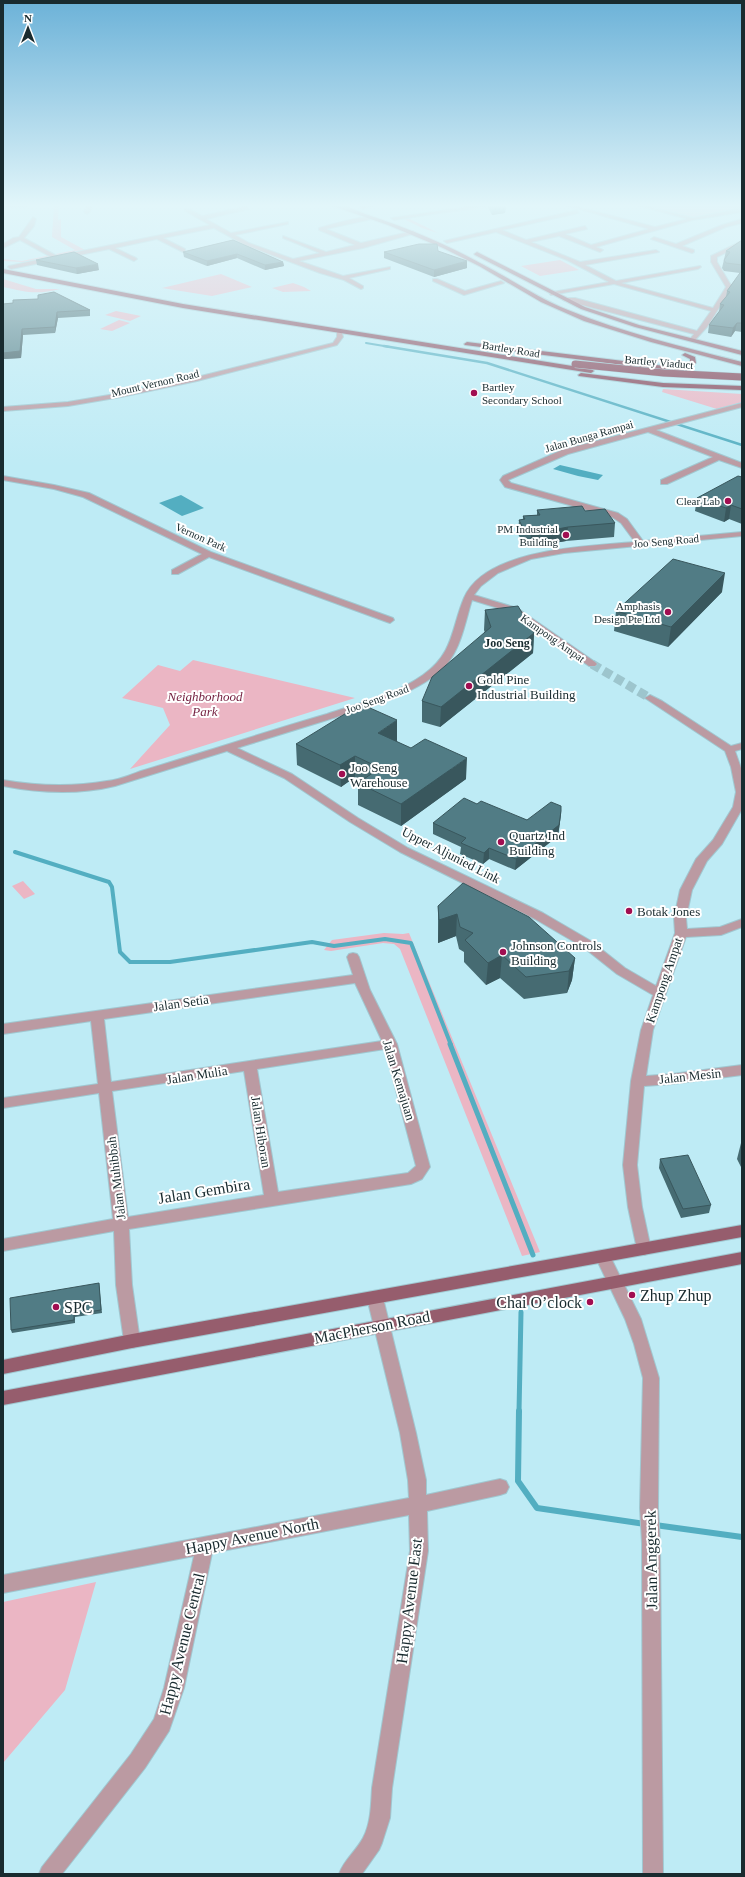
<svg xmlns="http://www.w3.org/2000/svg" width="745" height="1877" viewBox="0 0 745 1877" font-family="'Times New Roman',serif">
<style>
.green{fill:#ebb6c4}
.water{fill:#53aec1}
.lines{fill:none;stroke-linecap:round;stroke-linejoin:round}
.stream-far4{stroke:#53aec1;stroke-width:2}
.stream-far3{stroke:#53aec1;stroke-width:2.5}
.stream-far2{stroke:#53aec1;stroke-width:4}
.stream-far1{stroke:#53aec1;stroke-width:5}
.stream{stroke:#53aec1;stroke-width:6}
.minor-tunnel{stroke:#9dc5cd;stroke-width:9;stroke-dasharray:9 4.5;stroke-linecap:butt}
.minor-casing{stroke:#a0c8d1;stroke-width:2}
.major-casing{stroke:#a0c8d1;stroke-width:2}
.highway-casing{stroke:#a0c8d1;stroke-width:2}
.minor{fill:#bb9aa2;fill-rule:evenodd}
.major{fill:#965d6d;fill-rule:evenodd}
.highway{fill:#87475a;fill-rule:evenodd}
.highway-bridge-casing{stroke:#a0c8d1;stroke-width:8;stroke-linecap:butt}
.highway-bridge{stroke:#87475a;stroke-width:7}
.wall{fill:#466b72}
.shaded-wall{fill:#39575d}
.building{fill:#517c85;stroke:#39575d}
.poi-dot{fill:#a10e51;stroke:#fff;stroke-width:1.5}
.labels{text-anchor:middle;dominant-baseline:central;stroke-width:4;stroke-linejoin:round;paint-order:stroke}
.far-street-label{font-size:11px;fill:#192b2f;stroke:#fff}
.far-poi-label{font-size:11px;fill:#192b2f;stroke:#fff;text-anchor:end}
.far-neighbourhood-label{font-size:12px;font-weight:bold;fill:#192b2f;stroke:#fff}
.poi-label{font-size:13px;fill:#192b2f;stroke:#fff;text-anchor:start}
.park-label{font-size:13px;font-style:italic;fill:#731e3e;stroke:#fff}
.street-label{font-size:13px;fill:#192b2f;stroke:#fff}
.near-street-label{font-size:16px;fill:#192b2f;stroke:#fff}
.near-poi-label{font-size:16px;fill:#192b2f;stroke:#fff;text-anchor:start}
</style>
<rect width="100%" height="100%" fill="#beebf5"/>
<path class="green" d="M54,205H59L58,220L61,219V237L85,250L23,262L3,261V259L22,261L75,250L52,237Z
M500,205H509L408,218L438,233L422,228L402,218Z
M645,205H742V209L693,218Z
M560,260L579,270L540,276L521,266Z
M221,274L252,287L212,296L162,288Z
M3,279L36,289H60C36,295 26,292 3,287Z
M293,283L304,287L311,291L283,292L272,288Z
M116,311L141,316L130,321L105,315Z
M119,320L130,323L112,331L100,329Z
M663,389L742,394V402L717,409L662,392Z
M193,660L355,698L130,769L170,725L163,708L122,698L158,665L180,671Z
M23,881L35,894L24,899L12,886Z
M384,933L403,934L409,933L540,1252L522,1256L400,949L394,944L383,943L331,951L324,950L332,940Z
M96,1582L65,1690L3,1763V1602Z"/>
<path class="water" d="M560,465L603,475L598,480L578,476L553,469Z
M181,495L204,508L182,516L159,503Z"/>
<g class="lines">
<path class="stream-far4" d="M366,343L390,347"/>
<path class="stream-far3" d="M384,346L487,363L742,445"/>
<path class="stream-far2" d="M15,852L109,882L112,887L120,952L130,962H170L312,942L334,946L385,939L411,943L451,1045"/>
<path class="stream-far1" d="M450,1044L533,1255
M519,1412L521,1312"/>
<path class="stream" d="M519,1411L518,1481L537,1508L645,1524
M655,1525L742,1537"/>
<path class="minor-tunnel" d="M592,664L650,698"/>
<defs>
<path id="minor" d="M3,205H28L25,207H6Z
M87,205H92L90,212L87,214L84,212Z
M367,205H375L363,209L360,207Z
M480,205H491L394,220L391,218Z
M565,205H571L655,227L687,219L637,205H643L693,218L742,208V212L693,220L596,247L603,250L600,252L559,236L531,242L580,262L656,250L659,252L585,265L616,281L700,266L701,267L698,269L621,283L713,308L726,287L711,262V256L742,241V245L717,257V262L732,287L707,327L695,340L690,339L694,334L563,300L566,298H575L697,331L711,311L614,284L551,295L550,294L553,292L609,282L567,260L496,232L447,243L444,241L577,210L579,213L502,230L526,240L585,226L587,229L565,234L591,245L649,229Z
M247,206L249,209L206,219L231,233L288,222V224L235,235L249,243L293,259L320,253L283,238V236L326,252L355,245L319,230V228C330,225 368,213 377,218L326,229L361,243L413,231L416,233L363,248L299,261L343,276L390,267V269L349,278L363,286V288L361,289L344,280L320,273L245,245L214,228L163,238L185,249V251L183,252L157,239L115,248L136,258L137,259L134,261L109,249L11,269L8,267L9,266L51,257L20,240L3,248V244L13,238L19,237L33,217L36,219L34,226L24,238L57,256L210,225L185,211V209H189L202,216Z
M742,219V223L726,227L682,246L694,250V252L692,253L651,239L654,237L676,244L722,225Z
M433,279H437L465,291L501,281L504,283L464,295L433,281Z
M337,330H341L343,337L337,345L197,381L121,397L68,406L3,411V407L68,402L121,393L197,377L333,343L337,337Z
M742,403V407L656,430L742,463V468L719,460L667,484H661V480L713,457L648,432L568,454L508,480L511,483L618,513L627,519L643,541L742,532V536L564,553L531,559L498,573L481,586L474,595L517,608L595,662L597,664L595,666H589L511,612L472,600C466,619 462,643 450,660C427,693 361,709 324,721C295,730 266,739 237,748L292,774L358,818L408,848L543,913L591,941L625,968L656,986L675,933L674,918L680,890L696,859L713,840L733,807L736,792L731,767L725,751L645,698L650,695L662,701L731,746L742,743V749L735,751L742,771V809L722,844L707,861L692,890L686,918L687,929L720,927L742,919V927L721,935L686,937L653,1030L646,1076L672,1074L742,1065V1075L672,1084L644,1086L637,1165L642,1207L651,1249L649,1253L644,1255L639,1253L637,1249L628,1207L623,1165L631,1081L641,1030L653,995L617,974L583,947L535,919L400,852L350,822L284,778L227,751L115,786C79,795 39,793 3,786V780C38,786 72,787 107,781C118,780 130,775 141,771C165,764 189,756 213,749C251,737 289,725 327,714C359,703 395,695 423,675C454,653 451,629 464,598C485,548 589,546 635,542L621,523L612,517L505,487L500,480L503,476L562,450Z
M3,476L54,485L89,493L211,552L393,618L394,620L390,623L387,622L209,557L178,574H172V570L202,554L83,497L54,489L3,480Z
M353,953L357,954L359,957L370,990L397,1044L430,1167L422,1179L411,1184L129,1229L132,1285L140,1341L138,1346L132,1348L126,1346L124,1341L116,1285L114,1231L3,1251V1239L113,1219L99,1093L3,1108V1098L98,1084L91,1021L3,1034V1024L353,975L347,957L349,954ZM355,983L382,1041L111,1082L104,1019ZM385,1049L416,1166L408,1173L278,1192L257,1069ZM244,1071L264,1195L128,1217L112,1091Z
M603,1250L608,1252L641,1319L659,1378L658,1508L660,1543L663,1874H643L642,1543L640,1508L643,1378L634,1344L625,1319L595,1256L598,1252Z
M375,1292L380,1293L383,1298L416,1433L426,1480V1495L500,1479L506,1481L509,1487L506,1493L500,1495L427,1511L428,1551L392,1788L390,1818L382,1843L379,1850L362,1874H339C344,1860 356,1851 363,1838C371,1823 371,1804 372,1788L410,1551L409,1515L212,1553L184,1688L169,1731L145,1768L62,1874H39L42,1867L131,1754L154,1719L164,1688L194,1556L3,1593V1575L409,1498L408,1480L400,1433L367,1298L370,1293Z"/>
<path id="major" d="M330,205C342,203 357,211 368,215C407,228 446,244 482,264C511,279 538,298 568,310C624,333 683,347 742,362V366L651,342L584,321L541,302L479,266L443,248L388,225Z
M477,252L585,307L639,325L742,351V355L635,327L581,309L475,255L474,254Z
M742,1225V1237L132,1348L3,1374V1360L132,1334Z
M742,1252V1264L3,1405V1391Z"/>
<path id="highway" d="M3,269L183,304L591,369L594,371L591,373L183,308L3,273Z
M467,342L673,367L690,362V359L682,355L685,353L695,357L696,363L682,368L689,370V372L687,373L465,345L464,344Z
M581,373L663,383L742,386V390L663,387L579,376L578,375Z"/>
</defs>
<use href="#minor" class="minor-casing"/>
<use href="#major" class="major-casing"/>
<use href="#highway" class="highway-casing"/>
<use href="#minor" class="minor"/>
<use href="#major" class="major"/>
<use href="#highway" class="highway"/>
<defs>
<path id="highway-bridge" d="M575,364L664,373L742,377"/>
</defs>
<use href="#highway-bridge" class="highway-bridge-casing"/>
<use href="#highway-bridge" class="highway-bridge"/>
</g>
<path class="wall" d="M488,205H506L505,213L492,215L488,207Z
M233,240L283,262L284,266L265,270L237,258L207,266L184,257L183,252Z
M742,240V332L735,331L731,337L708,333L709,325L719,312L720,304L726,297L727,291L740,273L724,271L722,268L726,251Z
M438,251L467,268L434,277L384,258V252Z
M36,260L99,270L77,274L37,265Z
M38,299L90,310V316L58,318L55,333L23,335L21,358L3,359V304L13,303Z
M742,477V524L729,519L724,522L695,511L697,498Z
M537,510L585,511L615,523L614,537L566,541L530,547L524,545L518,534L519,520H523V516L537,515Z
M722,592L668,647L614,631L616,611Z
M485,610L534,633L533,653L440,727L422,722V701L485,633L484,630Z
M396,741L466,779L401,826L358,805V783L362,781L355,777L341,787L297,765L296,744L397,741Z
M477,804L527,820L561,811L560,822L558,836L515,870L489,859L483,864L460,854L461,847L433,834V823Z
M438,906L575,958L572,980L567,993L524,999L500,978L486,985L464,962V952L459,949L456,936L438,943Z
M741,1143H742V1169L737,1159Z
M660,1159L711,1205L709,1213L681,1218L659,1168Z
M99,1283L102,1313L75,1317V1323L12,1333L11,1330Z"/>
<path class="shaded-wall" d="M493,205H506L505,213L492,215Z
M237,254V258L207,266V261Z
M467,261V268L434,277V270Z
M283,262L284,266L265,270V265Z
M98,264L99,270L77,274L76,268Z
M57,312L58,318L55,333V327Z
M737,323L735,331L731,337L733,328Z
M22,329L23,335L21,358L3,359V353Z
M731,505L729,519L724,522L726,508Z
M568,527L566,541L530,547L531,534Z
M725,573L722,592L668,647L671,627Z
M534,633L533,653L440,727L441,707Z
M397,720V741L378,754V733Z
M355,756V777L341,787L340,765Z
M467,758L466,779L401,826V804Z
M561,811L560,822L558,836L515,870L516,859Z
M489,848V859L483,864L484,853Z
M457,914L456,936L438,943L439,920Z
M502,955L500,978L486,985L488,963Z
M575,958L572,980L567,993L569,971Z"/>
<path class="building" d="M233,240L283,262L265,265L237,254L207,261L183,252Z
M742,240V265L726,263L724,260L730,252L726,251Z
M419,244H437L438,251L467,261L434,270L384,252Z
M74,252L98,264L76,268L36,260Z
M742,270V323H737L733,328L709,325L724,305L720,304L730,292L727,291Z
M54,292L90,310L57,312L55,327L22,329L20,351L3,353V304L13,303V300L38,299V295Z
M738,476L742,477V509L731,505L726,508L697,498Z
M582,506L585,511L605,509L615,523L568,527L531,534L525,532L519,520L525,519L523,516L540,515L537,510Z
M673,559L725,573L671,627L616,611Z
M518,606L534,633L441,707L422,701L432,677L491,627L485,610Z
M361,704L397,720L378,733L411,748L425,739L467,758L401,804L358,783L380,768L355,756L340,765L296,744Z
M464,798L477,804L481,801L527,820L551,802L561,806V811L559,825L516,859L489,848L484,853L461,843L466,838L433,823Z
M463,883L529,917L575,958L569,971L526,977L502,955L488,963L465,940L473,933L460,927L457,914L439,920L438,906Z
M688,1155L711,1205L683,1209L660,1159Z
M99,1283L101,1310L74,1314V1320L11,1330L10,1298Z"/>
<linearGradient id="sky" x2="0" y2="1"><stop stop-color="#6cb2d8"/><stop offset="0.44" stop-color="#e2f6fa"/><stop offset="1" stop-color="#e2f6fa" stop-opacity="0"/></linearGradient>
<rect width="745" height="467" fill="url(#sky)"/>
<g class="poi-dot">
<circle cx="474" cy="393" r="4"/>
<circle cx="728" cy="501" r="4"/>
<circle cx="566" cy="535" r="4"/>
<circle cx="668" cy="612" r="4"/>
<circle cx="469" cy="686" r="4"/>
<circle cx="342" cy="774" r="4"/>
<circle cx="501" cy="842" r="4"/>
<circle cx="629" cy="911" r="4"/>
<circle cx="503" cy="952" r="4"/>
<circle cx="632" cy="1295" r="4"/>
<circle cx="590" cy="1302" r="4"/>
<circle cx="56" cy="1307" r="4"/>
</g>
<g class="labels">
<g class="far-street-label">
<text transform="translate(511 349) rotate(9)">Bartley Road</text>
<text transform="translate(659 362) rotate(5)">Bartley Viaduct</text>
<text transform="translate(155 383) rotate(-13)">Mount Vernon Road</text>
<text transform="translate(589 436) rotate(-16)">Jalan Bunga Rampai</text>
<text transform="translate(201 537) rotate(24)">Vernon Park</text>
<text transform="translate(666 541) rotate(-5)">Joo Seng Road</text>
<text transform="translate(553 638) rotate(35)">Kampong Ampat</text>
<text transform="translate(377 699) rotate(-20)">Joo Seng Road</text>
</g>
<g class="far-poi-label">
<text x="482" y="387" text-anchor="start">Bartley<tspan x="482" dy="13">Secondary School</tspan></text>
<text x="720" y="501">Clear Lab</text>
<text x="558" y="529">PM Industrial<tspan x="558" dy="13">Building</tspan></text>
<text x="660" y="606">Amphasis<tspan x="660" dy="13">Design Pte Ltd</tspan></text>
</g>
<g class="far-neighbourhood-label">
<text x="507" y="643">Joo Seng</text>
</g>
<g class="poi-label">
<text x="477" y="679">Gold Pine<tspan x="477" dy="15">Industrial Building</tspan></text>
<text x="350" y="767">Joo Seng<tspan x="350" dy="15">Warehouse</tspan></text>
<text x="509" y="835">Quartz Ind<tspan x="509" dy="15">Building</tspan></text>
<text x="637" y="911">Botak Jones</text>
<text x="511" y="945">Johnson Controls<tspan x="511" dy="15">Building</tspan></text>
</g>
<g class="park-label">
<text x="205" y="696">Neighborhood<tspan x="205" dy="15">Park</tspan></text>
</g>
<g class="street-label">
<text transform="translate(451 855) rotate(27)">Upper Aljunied Link</text>
<text transform="translate(664 980) rotate(-71)">Kampong Ampat</text>
<text transform="translate(181 1003) rotate(-8)">Jalan Setia</text>
<text transform="translate(197 1075) rotate(-9)">Jalan Mulia</text>
<text transform="translate(690 1076) rotate(-6)">Jalan Mesin</text>
<text transform="translate(399 1080) rotate(73)">Jalan Kemajuan</text>
<text transform="translate(261 1132) rotate(81)">Jalan Hiboran</text>
<text transform="translate(116 1178) rotate(-97)">Jalan Muhibbah</text>
</g>
<g class="near-street-label">
<text transform="translate(204 1191) rotate(-9)">Jalan Gembira</text>
<text transform="translate(372 1327) rotate(-11)">MacPherson Road</text>
<text transform="translate(252 1536) rotate(-11)">Happy Avenue North</text>
<text transform="translate(651 1560) rotate(-91)">Jalan Anggerek</text>
<text transform="translate(409 1601) rotate(-83)">Happy Avenue East</text>
<text transform="translate(182 1644) rotate(-76)">Happy Avenue Central</text>
</g>
<g class="near-poi-label">
<text x="640" y="1295">Zhup Zhup</text>
<text x="582" y="1302" text-anchor="end">Chai O’clock</text>
<text x="64" y="1307">SPC</text>
</g>
</g>
<rect width="745" height="1877" fill="none" stroke="#192b2f" stroke-width="8"/>
<g transform="translate(28 28)" stroke="#ffffff" stroke-width="3" paint-order="stroke">
<path d="M0-3L7 15L0 10L-7 15Z" fill="#192b2f"/>
<text y="-6" font-size="11" font-weight="bold" text-anchor="middle" fill="#192b2f">N</text>
</g>
</svg>
